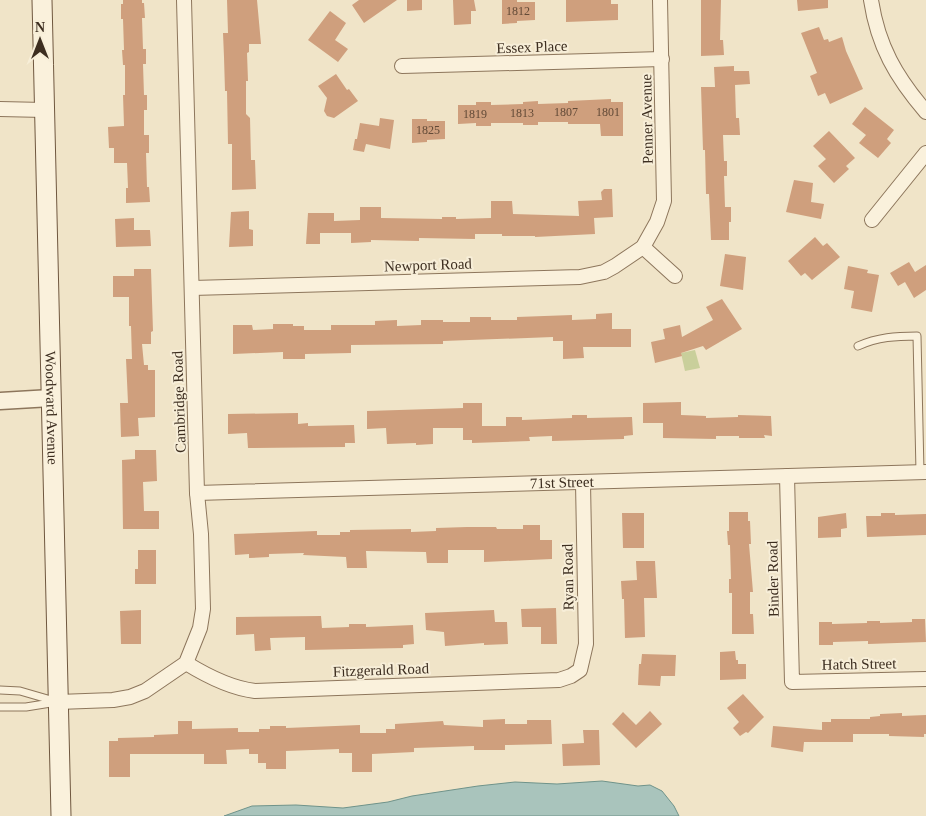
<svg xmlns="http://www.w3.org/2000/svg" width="926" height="816" viewBox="0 0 926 816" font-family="Georgia,serif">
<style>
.green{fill:#c9cf9b}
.water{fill:#a9c4bc;stroke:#6f938a}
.building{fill:#cf9f7d}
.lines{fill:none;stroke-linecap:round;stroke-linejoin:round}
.service-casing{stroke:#8d765c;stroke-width:9}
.minor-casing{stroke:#8d765c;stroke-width:16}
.tertiary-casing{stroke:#8d765c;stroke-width:19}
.secondary-casing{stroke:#6f573f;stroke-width:21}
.service{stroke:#faf1dc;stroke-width:7}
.minor{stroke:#faf1dc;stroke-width:14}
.tertiary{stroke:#faf1dc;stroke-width:16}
.secondary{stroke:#faf1dc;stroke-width:19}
.labels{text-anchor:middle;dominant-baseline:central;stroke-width:4;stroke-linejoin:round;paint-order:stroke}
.number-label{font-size:12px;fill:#624a37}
.street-label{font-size:15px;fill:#3d2e20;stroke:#f7eed8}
</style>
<rect width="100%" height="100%" fill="#f0e4c8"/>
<path class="green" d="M695,350L700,368L685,371L681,353Z"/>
<path class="water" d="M602,781L638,786L650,785L662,791L674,806L679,816H224L252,806L296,805L343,808L388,802L412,796L478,786L515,782L557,784Z"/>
<path class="building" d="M123,0H142V3H144L145,18H142L143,49H146V64H143L144,95H147V110H144V135H149V153H146L147,187H149L150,202L126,203V188H128L127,163H114V148H109L108,127L124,126L123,95H125V65H123L122,50H124L123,19H121V4H123Z
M227,0H257L261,44H249V52L247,53L248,81H246V114L250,118L251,160H255L256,189L232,190V144H228L227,91H225L224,57L223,33H228Z
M359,0H397L364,23L352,5Z
M407,0H422V10L407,11Z
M453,0H474L476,11H471V24L454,25Z
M502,0H517V2H535V20L517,21V23L502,24Z
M566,0H611V4H618V20L566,22Z
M701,0H721L720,40H723L724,55L701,56Z
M797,0H828V8L798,11Z
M330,11L346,23L335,40L348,49L338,62L308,40Z
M819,27L824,40L828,39L829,42L842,37L846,51L863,89L830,104L825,93L818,96L810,76L817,73L801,33Z
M734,66V71H749L750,84L735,85L736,118H739L740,135H723L724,161H727V176H724L725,207H731V222H729V240H711L709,194H706L705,150H703L701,87H715L714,67Z
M336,74L347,90L349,89L358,101L334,118L327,116L324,111L327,98L318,86Z
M611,99V102H623V136H601L600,124H568V122H538V125H523V123H491V126H476V123L458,124V105H476V102H491V105L523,104V102L538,101V104L568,103V101Z
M865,107L894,130L887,139L891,143L878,158L859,143L866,135L852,124Z
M380,118L394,120L390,149L366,144L364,152L353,150L355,139H357L360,123L379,126Z
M412,119H427V121H445V139L427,140V142L412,143Z
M829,131L855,158L846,166L849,169L834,183L818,166L826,159L813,146Z
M794,180L813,183L811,202L824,204L821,219L786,212Z
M604,189H612L613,217L594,218L595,234L535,237V236H502V234H475V239L419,238V241L371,240V242L351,243V233H320V244H306L308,213H334V221L360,220V207H381V218L442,219V217H456V219L491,218V201H512L513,214L579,216L578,201L602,200L601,192Z
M249,211V229L253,230V246L229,247L231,212Z
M134,218V230H150L151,246L116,247L115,219Z
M815,237L823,246L827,243L840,257L812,280L805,273L801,276L788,261Z
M725,254L746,257L743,290L720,286Z
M909,262L915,272L926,265V290L914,298L905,282L898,286L890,273Z
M848,266L868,270L867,273L879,275L872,312L851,308L854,291L844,289Z
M134,269H151L153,331L151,332V344H142L144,365H148V370H155V417L138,418L139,436L121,437L120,403H128L126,359H132L131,326H129V297H113V276H134Z
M722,299L742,329L706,350L703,346L681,353L682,356L655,363L651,342L665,339L663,329L680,325L682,337L713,320L706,307Z
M612,313V329H631V347H583L584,358L563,359V341H553V337L443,341V344L351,345V353L305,354V359H283V352L233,354V325H252L253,330L273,329V324H293V326H304V330H331V325H375V321L397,320V326L421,325V320H443V322H470V317H491V320H517V317L572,315V320L596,319V314Z
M681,402V415L706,416V418L738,417V415L771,416L772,436L764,435L765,438H739V436H716V439L663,438V423H643V403Z
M463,403H482V426H506V417H522V420L572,418V415H587V418L632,417L633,435L624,436V439L552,441V436L529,437L530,441L472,443V440H463V428H433V444L416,445V443L387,444L386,428L367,429V411L463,408Z
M298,413V424L308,423V426L354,425L355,443H345V447L248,448L247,433L228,434V414Z
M135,450H156L157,481L143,482L144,511H159V529H123L122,460L135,459Z
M729,512H748V521H750L751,544H749L753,592H750V614H753L754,634H732V593H729V579H731L730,545H728L727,531H729Z
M622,513H644V548H623Z
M846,513L847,528L841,529V537L818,538V517Z
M881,513H895V515L926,514V535L867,537L866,516H881Z
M523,525H540V540H552V559L484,562V550H448V563H427L426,552L366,551L367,568H347L346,557L303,555L304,553L269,554V557L249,558V554L235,555L234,534L317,531V535H340V532H350V530L411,529V532L436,531V528L467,527H496L497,529H523Z
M138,550H156V584H135V569H138Z
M636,561H655L657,598H644L645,637L625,638L624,599H622L621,581L637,580Z
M556,608L557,644H541V627H522L521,609Z
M141,610V644H121L120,611Z
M494,610L495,622H507L508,644L484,645V643L445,646L444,632L426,630L425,613Z
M321,616L322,628L349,627V624H366V627L413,625L414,644L403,645V648L305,650V637L270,638L271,650L255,651L254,634L236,635V617Z
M912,619H925L926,642L868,644V641L833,642V645H819V622H832V624L867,623V621H880V623L912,622Z
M735,651L736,660H738V664H746V679L720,680V652Z
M642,654L676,655L675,676H661L660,686L638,685L639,664H641Z
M743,694L764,717L748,733L746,732L740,736L733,728L739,722L727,708Z
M650,711L662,724L636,748L612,724L623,712L636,725Z
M902,713V716L926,715V734H924V737L889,736V734H853V742H804L803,752L771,747L773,726L822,730V722H831V719H870V717L880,716V714Z
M505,719V724H527V720H551L552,744L505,745V750H474V746L414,748V752L372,754V772H352V753H339V749L286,751V769H266V763H258V754H249V749L226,750L227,764H204V754H130V777H109V741H118V738L154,737V735L178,734V721H192V729L238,728V732H259V729H270V726H286V728L360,725V733H386V729H395V724L443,721L444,725L483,727V720Z
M583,730H599L600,765L563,766L562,744L584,743Z"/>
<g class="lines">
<defs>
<path id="service" d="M858,346C878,337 896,336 917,336L920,472
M0,690L20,691L58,702
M0,707H26L57,702"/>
<g id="minor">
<path d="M871,0C878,46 896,77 926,112"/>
<path d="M402,66L662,59"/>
<path d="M0,109L44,110"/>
<path d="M872,220L926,153"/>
<path d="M643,247L675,276"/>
<path d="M192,288L580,277L604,272L615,266L643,247L657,222L664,201L660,0"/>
<path d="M787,476L792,682L926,679"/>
<path id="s1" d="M197,493L926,472"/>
<path d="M186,663C207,676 230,688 255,691L559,680L571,676L580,670L586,644L583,483"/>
<path d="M58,702L113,700L130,697L145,691L186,663L200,628L203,609L201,534L197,493L184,0"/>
</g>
<path id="tertiary" d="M0,401L51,398"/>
<g id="secondary">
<path id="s2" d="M42,0L61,816"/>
</g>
</defs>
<use href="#service" class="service-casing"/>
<use href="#minor" class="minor-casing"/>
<use href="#tertiary" class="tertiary-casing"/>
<use href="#secondary" class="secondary-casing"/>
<use href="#service" class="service"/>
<use href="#minor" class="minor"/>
<use href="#tertiary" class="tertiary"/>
<use href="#secondary" class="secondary"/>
</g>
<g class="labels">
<g class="number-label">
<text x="518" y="11">1812</text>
<text x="566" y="112">1807</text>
<text x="608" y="112">1801</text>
<text x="522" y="113">1813</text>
<text x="475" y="114">1819</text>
<text x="428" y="130">1825</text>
</g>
<g class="street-label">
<text transform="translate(532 47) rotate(-2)">Essex Place</text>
<text transform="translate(647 119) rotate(-91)">Penner Avenue</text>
<text transform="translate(428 265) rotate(-2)">Newport Road</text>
<text transform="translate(179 402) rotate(-92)">Cambridge Road</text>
<text stroke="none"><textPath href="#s2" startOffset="408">Woodward Avenue</textPath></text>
<text stroke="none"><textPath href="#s1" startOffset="365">71st Street</textPath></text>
<text transform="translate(568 577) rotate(-91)">Ryan Road</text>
<text transform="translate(773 579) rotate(-91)">Binder Road</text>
<text transform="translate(859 664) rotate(-1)">Hatch Street</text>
<text transform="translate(381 670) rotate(-2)">Fitzgerald Road</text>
</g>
</g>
<g transform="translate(40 40)" stroke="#f7eed8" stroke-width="4" paint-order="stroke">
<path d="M0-4L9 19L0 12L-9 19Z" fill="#3d2e20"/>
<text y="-8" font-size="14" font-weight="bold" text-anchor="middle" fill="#3d2e20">N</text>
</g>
</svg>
